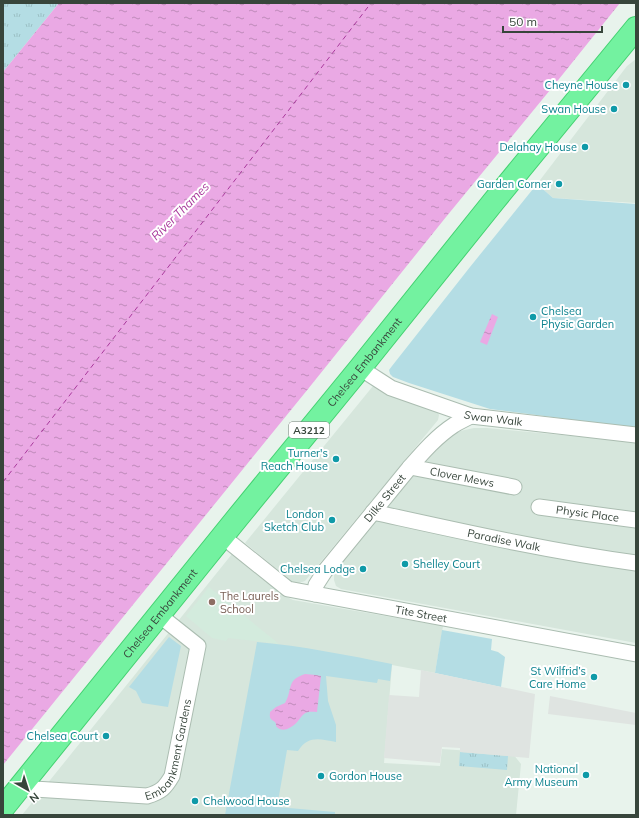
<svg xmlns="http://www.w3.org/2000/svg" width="639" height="818" viewBox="0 0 639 818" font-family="Mulish,sans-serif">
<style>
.residential{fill:#d6e6dc}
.education{fill:#d3ebdd}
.grass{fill:url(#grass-tufts)}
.garden{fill:#b4dde4}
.parking{fill:#dfe4e1}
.water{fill:url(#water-ripples)}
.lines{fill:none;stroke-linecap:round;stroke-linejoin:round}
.ferry{stroke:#a9399c;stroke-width:1;stroke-dasharray:5 4;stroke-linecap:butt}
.street-casing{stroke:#abbdb1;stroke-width:17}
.highway-casing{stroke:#44d171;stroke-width:24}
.street{stroke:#fff;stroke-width:15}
.highway{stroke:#73f2a0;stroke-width:22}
.culture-dot{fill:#0f9aa8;stroke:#fff;stroke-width:1.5}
.education-dot{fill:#8d6e63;stroke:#fff;stroke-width:1.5}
.labels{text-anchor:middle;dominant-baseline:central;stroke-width:4;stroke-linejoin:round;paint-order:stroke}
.shield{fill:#fff;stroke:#737d76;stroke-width:1}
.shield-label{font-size:10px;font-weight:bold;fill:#37453b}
.culture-label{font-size:11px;fill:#0d838f;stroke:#fff;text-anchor:end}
.street-label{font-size:11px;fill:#37453b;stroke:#fff}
.education-label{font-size:11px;fill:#785e54;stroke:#fff;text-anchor:start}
.water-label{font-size:12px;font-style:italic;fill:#a9399c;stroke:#fff}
</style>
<defs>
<pattern id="grass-tufts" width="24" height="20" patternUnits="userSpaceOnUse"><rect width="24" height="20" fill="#b4dde4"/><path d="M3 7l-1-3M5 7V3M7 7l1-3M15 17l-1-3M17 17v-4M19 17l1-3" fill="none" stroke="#9bbfc4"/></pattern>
<pattern id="water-ripples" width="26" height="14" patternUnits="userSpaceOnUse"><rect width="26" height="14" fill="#eaa9e4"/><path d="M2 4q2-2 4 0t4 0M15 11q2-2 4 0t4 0" fill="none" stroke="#be8bba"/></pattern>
</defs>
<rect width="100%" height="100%" fill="#e8f3ec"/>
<path class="residential" d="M636,59V203L553,198L537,184L627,66Z
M373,386L385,394L429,406L436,409L439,415L438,420L305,581L299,583H294L245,543Z
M474,428H487L636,442V643L341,589L336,586L334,580V573L430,452L443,442L460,431Z
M232,554L285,596L293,600L443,626L435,673L392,665L384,763L440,766L442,749L513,754L521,764L516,815H22Z"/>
<path class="education" d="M209,587L279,644L228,638L226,641L212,638L186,616Z"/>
<path class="grass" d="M3,3H59L3,72Z
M460,752L508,756L507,770L459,766Z"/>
<path class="garden" d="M3,25L12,29L3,42Z
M537,184L553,198L636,204V428L490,409L409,383L393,377L390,374L389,370L392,366L470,267Z
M442,630L492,639L491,650L498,652L505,657L501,687L435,673Z
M169,637L181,646L168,707L142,703L136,691L129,687Z
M257,642C302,646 347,655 392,664L390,681L378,679L377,683L326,676L328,701L336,725V742C320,739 308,735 298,751L287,750L277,807L335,812V815H225Z"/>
<path class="parking" d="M421,670L535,694L529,758L460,752V748L442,747L440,763L384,758L389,695L419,697Z
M550,696L636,713V725L548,714Z"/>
<path class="water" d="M59,3H620L555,84L446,217L308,389L3,765V72Z
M492,314L498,317L487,345L480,342Z
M305,674L316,675L321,676L317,712C312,712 308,711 304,714C301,716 300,719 298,721C294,726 284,733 278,728C275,726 277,725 275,722C274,721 273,721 272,720C269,718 270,715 270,712L276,707L285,703C293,689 286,680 305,674Z"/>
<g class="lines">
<path class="ferry" d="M3,482L371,3"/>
<defs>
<g id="street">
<path id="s1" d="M360,368L377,379L391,388L471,416L636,435"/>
<path id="s2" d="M410,467L514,487"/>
<path id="s3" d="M539,507L636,520"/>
<path id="s4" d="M373,512C460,531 547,551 636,563"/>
<path id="s5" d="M222,536L288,589L636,654"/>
<path id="s6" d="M315,594L316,585L325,571L410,467C423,452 437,436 454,425C459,422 465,419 471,416"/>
<path id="s7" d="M18,788L147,796C161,792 165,788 172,776L198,646L159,615"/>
</g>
<g id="highway">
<path id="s8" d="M3,808L238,517L360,368L494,201L636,28"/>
</g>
</defs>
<use href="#street" class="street-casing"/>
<use href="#highway" class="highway-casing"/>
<use href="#street" class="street"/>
<use href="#highway" class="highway"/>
</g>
<g class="culture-dot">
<circle cx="626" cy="85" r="4"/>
<circle cx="614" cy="109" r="4"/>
<circle cx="585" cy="147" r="4"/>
<circle cx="559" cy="184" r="4"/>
<circle cx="533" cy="317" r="4"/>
<circle cx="336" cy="459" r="4"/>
<circle cx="332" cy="520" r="4"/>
<circle cx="405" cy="564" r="4"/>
<circle cx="363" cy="569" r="4"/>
<circle cx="594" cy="677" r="4"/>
<circle cx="106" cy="736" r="4"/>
<circle cx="586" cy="775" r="4"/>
<circle cx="321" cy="776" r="4"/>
<circle cx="195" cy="801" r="4"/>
</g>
<circle class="education-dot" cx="212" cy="602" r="4"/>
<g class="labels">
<rect class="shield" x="289" y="422" width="40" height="16" rx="3"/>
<g class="shield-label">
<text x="309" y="430">A3212</text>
</g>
<g class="culture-label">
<text x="618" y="85">Cheyne House</text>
<text x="606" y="109">Swan House</text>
<text x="577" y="147">Delahay House</text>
<text x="551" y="184">Garden Corner</text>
<text x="541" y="311" text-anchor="start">Chelsea<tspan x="541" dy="13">Physic Garden</tspan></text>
<text x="328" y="453">Turner's<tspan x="328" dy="13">Reach House</tspan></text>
<text x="324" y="514">London<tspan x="324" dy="13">Sketch Club</tspan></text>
<text x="413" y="564" text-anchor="start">Shelley Court</text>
<text x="355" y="569">Chelsea Lodge</text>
<text x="586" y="671">St Wilfrid’s<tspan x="586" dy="13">Care Home</tspan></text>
<text x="98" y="736">Chelsea Court</text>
<text x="578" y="769">National<tspan x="578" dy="13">Army Museum</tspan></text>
<text x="329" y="776" text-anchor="start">Gordon House</text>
<text x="203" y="801" text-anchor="start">Chelwood House</text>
</g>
<g class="street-label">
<text stroke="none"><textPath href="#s8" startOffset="574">Chelsea Embankment</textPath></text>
<text stroke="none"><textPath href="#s1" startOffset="144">Swan Walk</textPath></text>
<text stroke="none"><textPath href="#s2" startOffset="53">Clover Mews</textPath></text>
<text stroke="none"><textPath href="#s6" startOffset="120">Dilke Street</textPath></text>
<text stroke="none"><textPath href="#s3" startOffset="49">Physic Place</textPath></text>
<text stroke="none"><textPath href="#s4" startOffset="134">Paradise Walk</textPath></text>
<text stroke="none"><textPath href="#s8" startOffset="250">Chelsea Embankment</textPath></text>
<text stroke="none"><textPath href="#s5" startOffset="220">Tite Street</textPath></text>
<text stroke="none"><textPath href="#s7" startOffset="184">Embankment Gardens</textPath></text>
</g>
<g class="education-label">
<text x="220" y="596">The Laurels<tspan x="220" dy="13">School</tspan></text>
</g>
<g class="water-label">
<text transform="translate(180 211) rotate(-45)">River Thames</text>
</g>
</g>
<rect width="639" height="818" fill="none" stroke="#37453b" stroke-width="8"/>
<g transform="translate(28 790) rotate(141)" stroke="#ffffff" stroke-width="3" paint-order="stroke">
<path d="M0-3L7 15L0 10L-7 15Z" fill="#37453b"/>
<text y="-6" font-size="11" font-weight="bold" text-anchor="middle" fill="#37453b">N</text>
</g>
<path d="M503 26v6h99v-6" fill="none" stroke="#37453b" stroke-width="2"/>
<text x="509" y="26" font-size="12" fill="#37453b" stroke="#ffffff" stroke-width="3" paint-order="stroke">50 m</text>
</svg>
